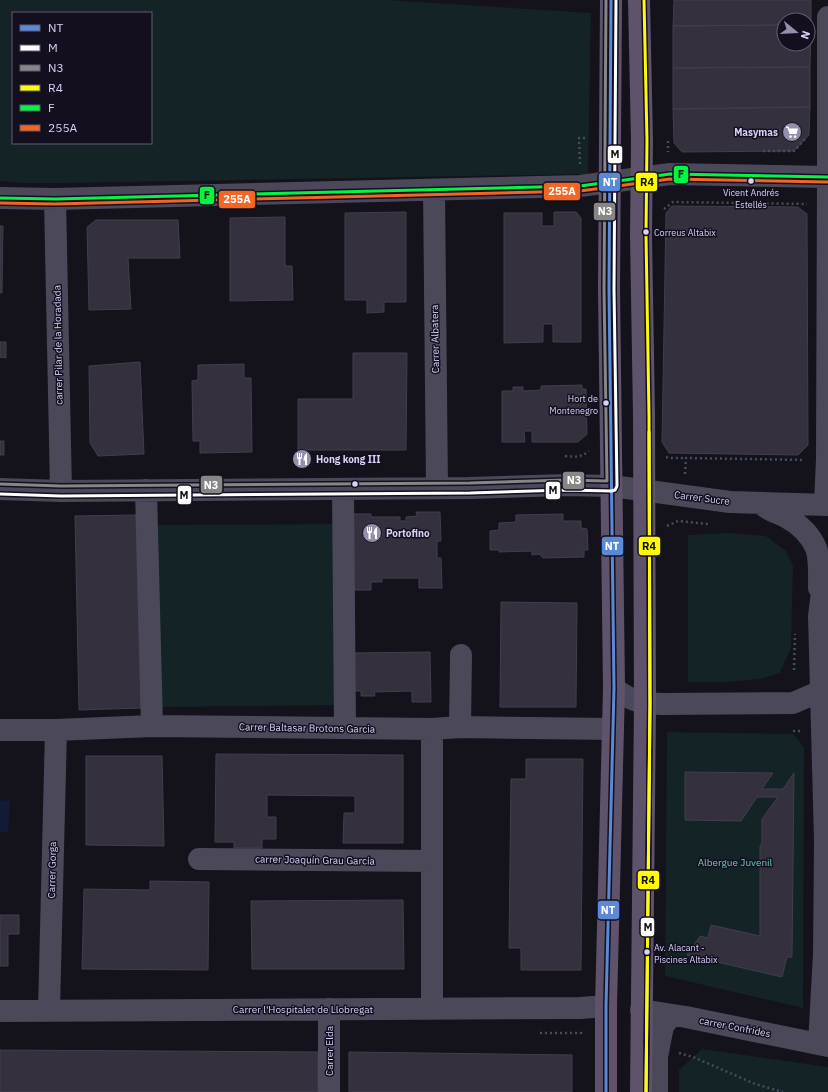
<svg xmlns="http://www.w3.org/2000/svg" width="828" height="1092" viewBox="0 0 828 1092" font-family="'IBM Plex Sans',sans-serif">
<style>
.green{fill:#132326;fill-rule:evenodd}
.water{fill:#111a39}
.building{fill:#34303d;stroke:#423e4d}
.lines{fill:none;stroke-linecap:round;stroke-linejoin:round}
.path{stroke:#474e5b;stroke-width:2.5;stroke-dasharray:2 3;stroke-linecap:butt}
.minor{stroke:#4b485a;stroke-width:22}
.major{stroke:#5f536b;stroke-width:22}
.bus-1-casing{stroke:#130f1e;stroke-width:6}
.bus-2-casing{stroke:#130f1e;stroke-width:6}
.bus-3-casing{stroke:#130f1e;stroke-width:6}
.bus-4-casing{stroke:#130f1e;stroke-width:6}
.bus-5-casing{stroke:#130f1e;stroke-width:6}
.bus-6-casing{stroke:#130f1e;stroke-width:6}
.bus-1{stroke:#5a89d7;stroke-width:3}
.bus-2{stroke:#fff;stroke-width:3}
.bus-3{stroke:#868686;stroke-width:3}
.bus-4{stroke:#fffb01;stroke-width:3}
.bus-5{stroke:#02f545;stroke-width:3}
.bus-6{stroke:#f26522;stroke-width:3}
.bus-dot{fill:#dbd2fa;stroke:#130f1e;stroke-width:1.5}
.labels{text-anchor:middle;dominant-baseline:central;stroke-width:3;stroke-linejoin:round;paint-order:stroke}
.bus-label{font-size:9px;fill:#dbd2fa;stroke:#130f1e;text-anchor:start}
.poi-label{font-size:10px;font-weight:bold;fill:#dbd2fa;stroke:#130f1e;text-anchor:start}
.street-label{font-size:10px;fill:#dbd2fa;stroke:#130f1e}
.park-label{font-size:10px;fill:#67d1c4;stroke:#130f1e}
.line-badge{stroke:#130f1e;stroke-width:1.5}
.badge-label{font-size:11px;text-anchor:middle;font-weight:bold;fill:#fff}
.pale-badge-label{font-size:11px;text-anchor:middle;font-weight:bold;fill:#111}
</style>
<rect width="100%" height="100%" fill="#14121a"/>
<path class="green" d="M0,0H387L591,13L588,174L66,183H21L0,181ZM13,13H151V143H13Z
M338,524L339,705L159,707L158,525Z
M727,533L766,536L786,551L793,566L791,648L780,673L760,679L727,682H688V535Z
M667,732L793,734L804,747L803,1008L665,976Z
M702,1049L828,1067V1092H679V1070Z"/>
<path class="water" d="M0,800L10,801L8,833L0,832Z"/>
<path class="building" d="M674,0H811V24L808,25V20H784V25L673,26Z
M811,24L810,67L673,68V26L784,25V44H808V25Z
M810,67V107L673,109V68Z
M810,107L809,135L794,151L682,152L674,143L673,109Z
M672,206L798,207L807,214L808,445L798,455L669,453L662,442L666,213Z
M406,212V302H384V312L367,313V300H345V213Z
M554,212H576L581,218V342H553V324H543V342L504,343V213H542V226H554Z
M285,217V266H292L293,300L230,301V218Z
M96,220H178L180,258H128L131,309L89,310L87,227Z
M0,226H3L2,293H0Z
M0,342H6V358L0,357Z
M353,353H407L406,450H298V399H353Z
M140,362L144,454L98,456L90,443L89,366Z
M244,364V378H251L252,452L200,453V441H193L192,381L198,380V365Z
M582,385V389H586L587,434L578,442H532V431H524L525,442H502V391H513V387H523V391L541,390V386Z
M0,441H4V455H0Z
M416,512H440L441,541H437V558H441L442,588H419V578H382V582H371V590H348L347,514H371V517H400V521H406V517L417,516Z
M563,514V521H581V528L587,529L588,550H584V557L543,558L539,554L532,555V551L499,552V550H490V531L499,530V523L516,522V515Z
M136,515L141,708L79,710L75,516Z
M501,602L577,603L576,707H500Z
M430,652L431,702H412V691L374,692L375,696H361V691H354V653Z
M216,754L403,755V843H343L344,813H355V796L267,795V817H276V839H262V848H234V842H215Z
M86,756H162L164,846L86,845Z
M526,759H583L581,970H521V948H509L511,779H526Z
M685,772L773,773L762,789H783L794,773L792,957H787L782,977L687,955L700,936L708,938L711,925L760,936V847L762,843V819L778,797H757L741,821L685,820Z
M150,881L209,882L208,970L82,969L84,889L150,890Z
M403,900L404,969H252L251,901Z
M0,915H19V934H8V966H0Z
M0,1050L318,1052V1092H0Z
M349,1052L572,1055V1092H349Z"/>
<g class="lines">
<path class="path" d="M668,141V152
M763,151H794L805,139
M580,164L579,138H588
M664,209L673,202L807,204
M565,456C576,457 580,458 589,451
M666,457L669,458H686
M685,474L686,458L805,460
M667,526L678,521L709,524
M794,670L795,634
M793,731H801
M540,1033H581V1031
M679,1053L693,1057L755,1084L783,1092"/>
<path class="minor" d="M828,17V174
M434,190L437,488
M0,198L55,199L580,186L670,174L828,177
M55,199L61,491
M0,489L61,491L470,488L565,485L612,486L730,502L828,505
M343,489L345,728
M146,490L152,726
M825,504L827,459L828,178
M764,506C771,512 779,513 786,517C799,524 810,534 816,548C820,558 819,577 819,588
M614,688C631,701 640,703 661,704L793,703L821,691L828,695
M460,727L461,655
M432,729V1008
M0,730H56L152,726L432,729L460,727L613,729
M199,859L432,861
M49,1010L56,730
M641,1010L686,1017L828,1046
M0,1011L580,1008L606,1006
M819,1044L824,954L825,841L819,616L823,585L828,571
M329,1092V1009
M657,1092V1057L663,1026L672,1015"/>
<path class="major" d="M639,0L642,140L641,235L644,415L645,704L641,1092
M606,1092V1006L614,688L609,289L611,0"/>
<defs>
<path id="bus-1" d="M606,1092V1006L614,688L609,289L611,0"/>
<path id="bus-2" d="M0,494L61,496L470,493L565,490L612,491L615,490L617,486L614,289L616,0
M646,1092L650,704L649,432"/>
<path id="bus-3" d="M0,484L61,486L470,483L565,480L607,481L604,289L606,0"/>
<path id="bus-4" d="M644,0L647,140L646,235L649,415L650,704L646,1092"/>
<path id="bus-5" d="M0,198L55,199L580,186L670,174L828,177"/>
<path id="bus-6" d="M0,203L55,204L580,191L670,179L828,182"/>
</defs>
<use href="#bus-1" class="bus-1-casing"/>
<use href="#bus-2" class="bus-2-casing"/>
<use href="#bus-3" class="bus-3-casing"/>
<use href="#bus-4" class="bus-4-casing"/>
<use href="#bus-5" class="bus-5-casing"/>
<use href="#bus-6" class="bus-6-casing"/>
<use href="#bus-1" class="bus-1"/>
<use href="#bus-2" class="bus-2"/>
<use href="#bus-3" class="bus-3"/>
<use href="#bus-4" class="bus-4"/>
<use href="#bus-5" class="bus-5"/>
<use href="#bus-6" class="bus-6"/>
</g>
<defs>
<symbol id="supermarket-disc" viewBox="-11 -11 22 22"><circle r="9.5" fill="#958fac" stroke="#130f1e"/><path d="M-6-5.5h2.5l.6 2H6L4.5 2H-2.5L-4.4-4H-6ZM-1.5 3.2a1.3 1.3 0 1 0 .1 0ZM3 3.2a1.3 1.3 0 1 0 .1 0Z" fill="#fff"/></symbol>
<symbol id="restaurant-disc" viewBox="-11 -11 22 22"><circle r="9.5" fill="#958fac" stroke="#130f1e"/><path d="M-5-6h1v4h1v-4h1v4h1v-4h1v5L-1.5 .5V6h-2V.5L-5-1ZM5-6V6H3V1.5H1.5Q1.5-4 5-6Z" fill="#fff"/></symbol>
</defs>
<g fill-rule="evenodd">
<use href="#supermarket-disc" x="781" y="121" width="22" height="22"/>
<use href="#restaurant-disc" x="291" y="448" width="22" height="22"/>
<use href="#restaurant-disc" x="361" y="522" width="22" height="22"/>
</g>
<g class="bus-dot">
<circle cx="751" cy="181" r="3.5"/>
<circle cx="646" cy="232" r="3.5"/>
<circle cx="606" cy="403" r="3.5"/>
<circle cx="355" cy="484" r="3.5"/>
<circle cx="647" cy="952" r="3.5"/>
</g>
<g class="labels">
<g class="bus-label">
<text x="751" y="192" text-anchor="middle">Vicent Andrés<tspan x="751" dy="12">Estellés</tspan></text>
<text x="654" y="232">Correus Altabix</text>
<text x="598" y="398" text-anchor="end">Hort de<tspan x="598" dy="12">Montenegro</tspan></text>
<text x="654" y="947">Av. Alacant -<tspan x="654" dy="12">Piscines Altabix</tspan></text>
</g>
<g class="poi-label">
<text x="778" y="132" text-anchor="end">Masymas</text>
<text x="316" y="459">Hong kong III</text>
<text x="386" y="533">Portofino</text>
</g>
<g class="street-label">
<text transform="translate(435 339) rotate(-91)">Carrer Albatera</text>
<text transform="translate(58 345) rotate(-91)">carrer Pilar de la Horadada</text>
<text transform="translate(702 498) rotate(7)">Carrer Sucre</text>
<text transform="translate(307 728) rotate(1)">Carrer Baltasar Brotons Garcia</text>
<text transform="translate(315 860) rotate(1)">carrer Joaquín Grau García</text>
<text transform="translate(52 870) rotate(-89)">Carrer Gorga</text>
<text x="303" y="1009">Carrer l'Hospitalet de Llobregat</text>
<text transform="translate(735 1027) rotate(11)">carrer Confrides</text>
<text transform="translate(329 1051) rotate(-90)">Carrer Elda</text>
</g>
<g class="park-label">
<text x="735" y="862">Albergue Juvenil</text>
</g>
</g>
<g class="line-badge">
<rect x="607" y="145" width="16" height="19" rx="4" fill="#fff"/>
<rect x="673" y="165" width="16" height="19" rx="4" fill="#02f545"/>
<rect x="635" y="172" width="23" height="20" rx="4" fill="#fffb01"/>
<rect x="598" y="172" width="23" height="20" rx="4" fill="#5a89d7"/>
<rect x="543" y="182" width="38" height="19" rx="4" fill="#f26522"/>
<rect x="199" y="186" width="16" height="19" rx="4" fill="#02f545"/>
<rect x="218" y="190" width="38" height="19" rx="4" fill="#f26522"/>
<rect x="593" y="202" width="23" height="19" rx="4" fill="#868686"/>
<rect x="562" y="471" width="23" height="19" rx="4" fill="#868686"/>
<rect x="200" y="475" width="23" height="19" rx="4" fill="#868686"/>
<rect x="545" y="481" width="16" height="19" rx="4" fill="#fff"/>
<rect x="177" y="485" width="15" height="20" rx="4" fill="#fff"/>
<rect x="638" y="536" width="23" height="20" rx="4" fill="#fffb01"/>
<rect x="601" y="536" width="23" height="20" rx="4" fill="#5a89d7"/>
<rect x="637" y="870" width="23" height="20" rx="4" fill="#fffb01"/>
<rect x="597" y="900" width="23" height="20" rx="4" fill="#5a89d7"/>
<rect x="640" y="917" width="15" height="20" rx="4" fill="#fff"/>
</g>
<g class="badge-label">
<text x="610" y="186">NT</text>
<text x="562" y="195">255A</text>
<text x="237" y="203">255A</text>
<text x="605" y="215">N3</text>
<text x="574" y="484">N3</text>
<text x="211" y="489">N3</text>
<text x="612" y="550">NT</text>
<text x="608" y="914">NT</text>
</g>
<g class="pale-badge-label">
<text x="615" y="158">M</text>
<text x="681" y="178">F</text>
<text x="647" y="186">R4</text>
<text x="207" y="199">F</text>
<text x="553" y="494">M</text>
<text x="184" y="499">M</text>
<text x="649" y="550">R4</text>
<text x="648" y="884">R4</text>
<text x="648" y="931">M</text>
</g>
<rect x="12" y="12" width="140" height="132" fill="#130f1e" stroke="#635d76"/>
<rect x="20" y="25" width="20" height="6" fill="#5a89d7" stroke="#635d76"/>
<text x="48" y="32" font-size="12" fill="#dbd2fa">NT</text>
<rect x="20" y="45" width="20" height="6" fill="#ffffff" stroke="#635d76"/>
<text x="48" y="52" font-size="12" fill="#dbd2fa">M</text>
<rect x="20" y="65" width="20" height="6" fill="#868686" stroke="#635d76"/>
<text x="48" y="72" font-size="12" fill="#dbd2fa">N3</text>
<rect x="20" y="85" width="20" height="6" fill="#fffb01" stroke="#635d76"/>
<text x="48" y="92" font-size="12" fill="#dbd2fa">R4</text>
<rect x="20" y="105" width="20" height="6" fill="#02f545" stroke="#635d76"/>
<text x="48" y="112" font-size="12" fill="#dbd2fa">F</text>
<rect x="20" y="125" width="20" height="6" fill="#f26522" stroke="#635d76"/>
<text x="48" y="132" font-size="12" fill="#dbd2fa">255A</text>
<g transform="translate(796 32) rotate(108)"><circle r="19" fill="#130f1e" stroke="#635d76"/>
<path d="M0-3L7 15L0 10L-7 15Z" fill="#958fac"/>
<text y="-6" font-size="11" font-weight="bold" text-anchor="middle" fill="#dbd2fa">N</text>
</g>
</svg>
